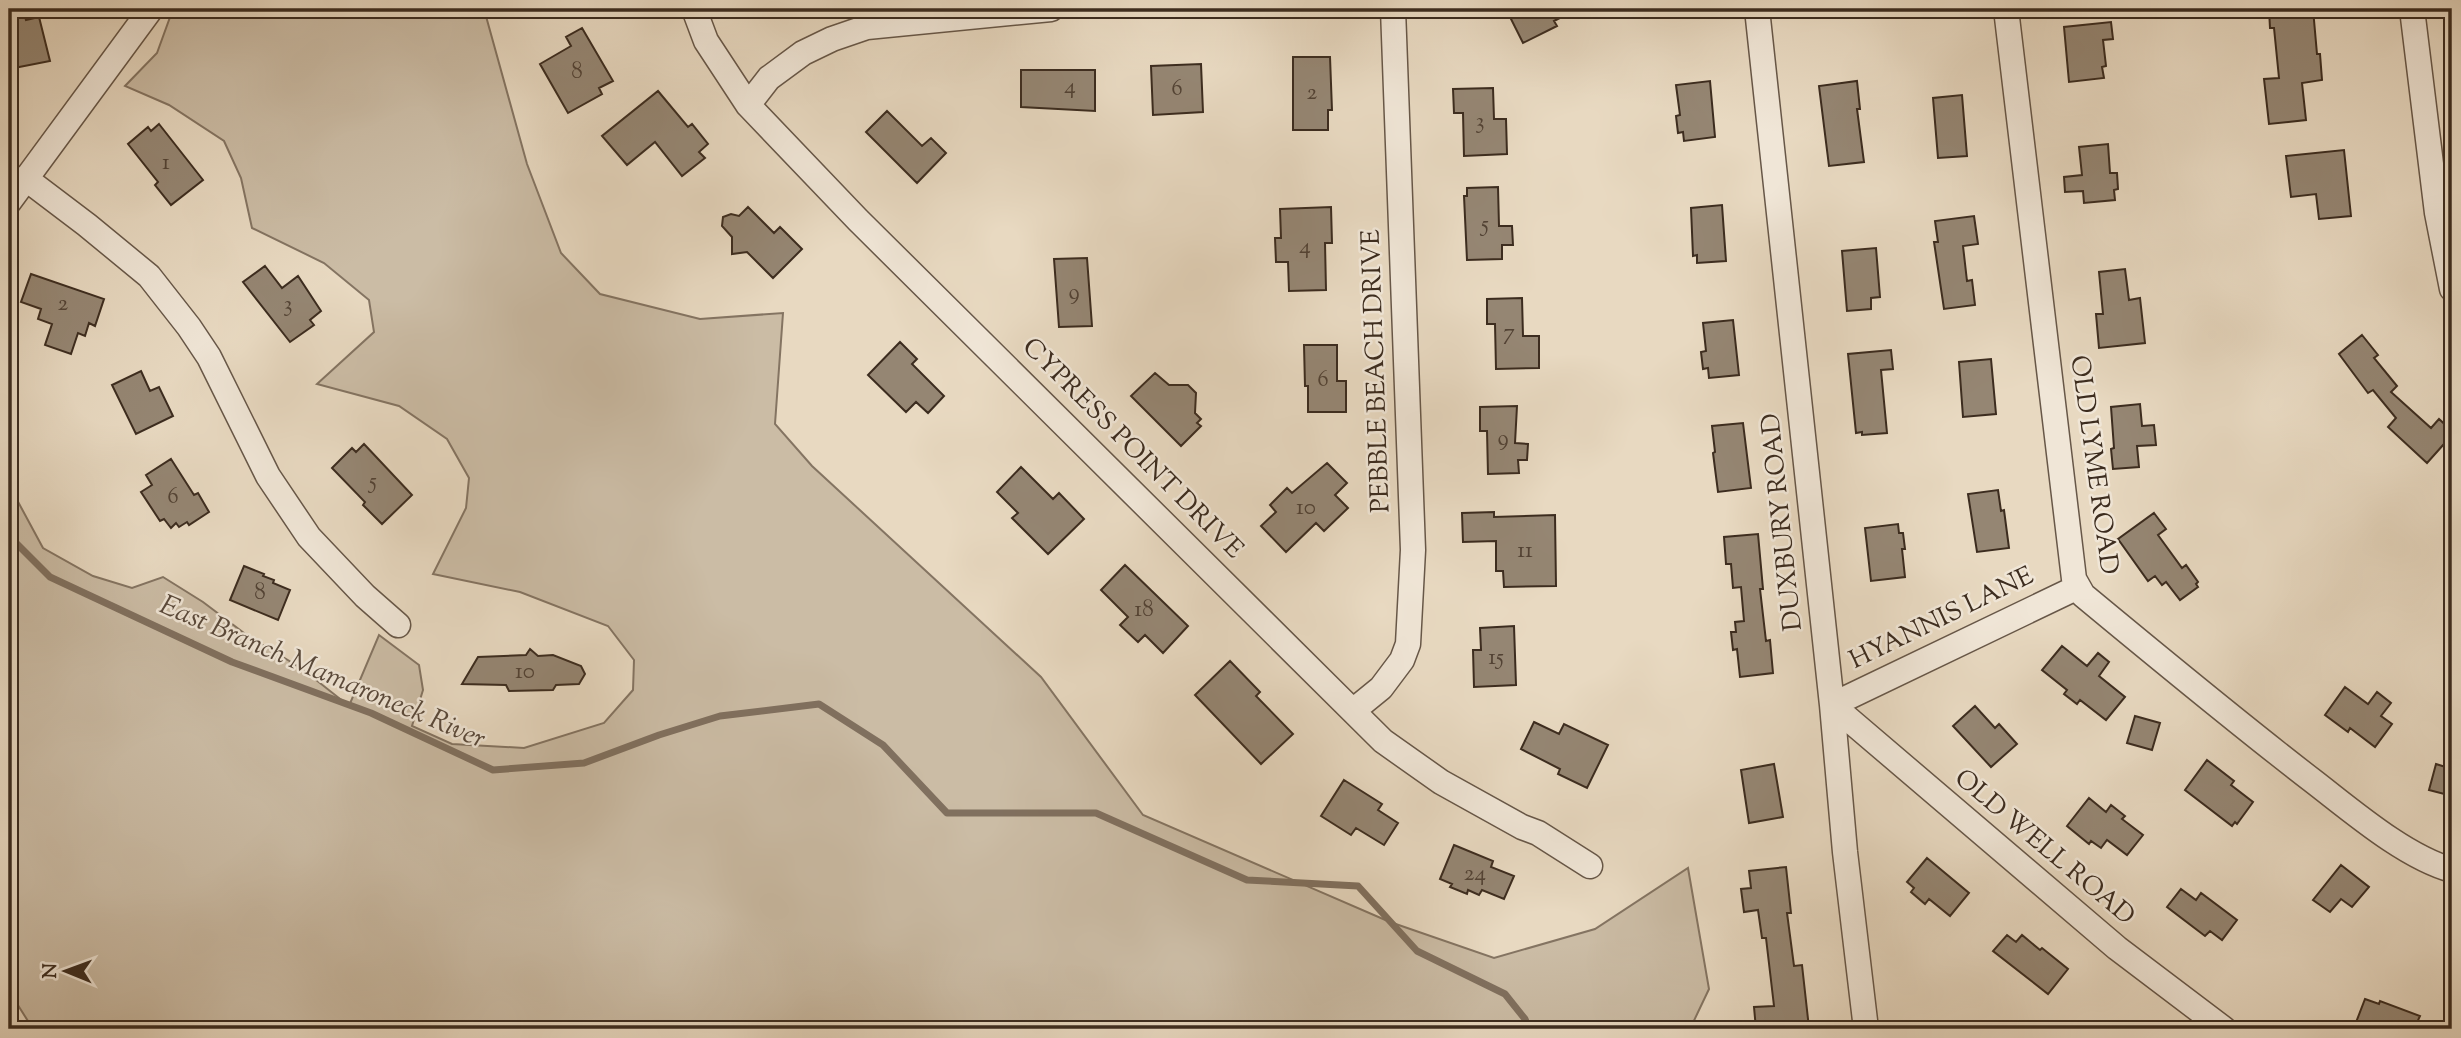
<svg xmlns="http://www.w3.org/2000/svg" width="2461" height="1038" viewBox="0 0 2461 1038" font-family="'Sorts Mill Goudy',serif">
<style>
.green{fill:#cbbca5;stroke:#847462;stroke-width:2}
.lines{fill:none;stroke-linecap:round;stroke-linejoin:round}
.stream{stroke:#80705f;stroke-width:7}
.building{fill:#958673;stroke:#3c2c1f;stroke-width:2}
.minor-casing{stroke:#675748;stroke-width:27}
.minor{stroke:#f0e6d7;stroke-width:24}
.labels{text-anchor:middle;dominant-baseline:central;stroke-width:5;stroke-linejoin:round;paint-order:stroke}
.number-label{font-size:23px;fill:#524234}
.street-label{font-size:26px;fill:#3c2c1f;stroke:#f0e6d7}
.water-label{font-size:28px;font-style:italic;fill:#58483a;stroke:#f0e6d7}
</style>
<rect width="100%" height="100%" fill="#e8d9c1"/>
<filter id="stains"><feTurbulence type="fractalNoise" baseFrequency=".00286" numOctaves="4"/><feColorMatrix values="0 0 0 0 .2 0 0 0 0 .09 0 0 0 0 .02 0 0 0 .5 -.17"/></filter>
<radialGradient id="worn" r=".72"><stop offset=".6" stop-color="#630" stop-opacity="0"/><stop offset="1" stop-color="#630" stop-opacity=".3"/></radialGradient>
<path class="green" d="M173,9H484L527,164L561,253L600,294L700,319L783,313L775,424L812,466L1041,677L1143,815L1390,922L1494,958L1595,929L1688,868L1709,989L1690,1029H33L9,991V404L17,458L16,498L43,548L93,576L132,588L163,577L203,602L248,636L301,668L349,706L379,635L419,665L423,690L412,726L452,744L524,748L604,723L633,690L634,660L608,626L520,592L433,574L466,508L469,478L447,439L399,406L317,384L374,332L369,300L324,263L252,228L241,178L224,141L169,105L125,86L157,53Z"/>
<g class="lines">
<path class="stream" d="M9,536L50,577L232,662L371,713L493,770L584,763L659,735L720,716L819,704L883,745L947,813H1096L1247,880L1358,886L1417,951L1505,994L1525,1019L1529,1029"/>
</g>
<path class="building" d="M1506,9H1577L1554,21L1557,26L1523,43Z
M2269,9H2313L2317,54H2320L2322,80L2302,83L2306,120L2269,124L2264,79L2279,78L2274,28H2270Z
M24,13L26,20L39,17L50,61L9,69V17Z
M2111,22L2113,39L2103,40L2106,66L2102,67L2104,78L2069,82L2064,27Z
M582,28L613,81L599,88L602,94L568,113L540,64L571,46L566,37Z
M1293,57H1330L1332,110H1328V130H1293Z
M1201,64L1203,112L1153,115L1151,66Z
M1021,70H1095V111L1021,107Z
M1710,81L1715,137L1684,141L1683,132L1678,133L1676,116L1680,115L1676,85Z
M1857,81L1860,109H1857L1864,162L1829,166L1819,86Z
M1493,88L1494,119H1506L1507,154L1464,156L1463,113H1454L1453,89Z
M658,91L688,127L692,124L708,144L699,152L705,158L682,176L655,142L627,165L602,136Z
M1962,95L1967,156L1938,158L1933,98Z
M887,111L922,146L931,138L946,153L917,183L866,132Z
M159,124L203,180L171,205L155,185L158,182L128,144L148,127L151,131Z
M2108,144L2110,173H2117L2118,189L2114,190L2115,200L2084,203L2083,191L2065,192L2064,177L2082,175L2079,147Z
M2344,150L2351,216L2319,219L2316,194L2291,197L2286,156Z
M1498,187L1499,226H1512L1513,245H1502V259L1467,260L1464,196H1467V188Z
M1722,205L1726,261L1697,263V255L1693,256L1691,208Z
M748,207L774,233L780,227L802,249L773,278L747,252L732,254V237L722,226L723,217L731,214L739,216Z
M1331,207L1332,243H1325L1326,290L1289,291L1288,262H1276L1275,238H1281L1280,209Z
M1974,216L1978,244L1963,246L1967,281L1972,280L1975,305L1944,309L1934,242H1938L1935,221Z
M1876,248L1880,297L1871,298V309L1847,311L1842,251Z
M1087,258L1092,326L1059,327L1054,259Z
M265,266L282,288L298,276L321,311L310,320L314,325L290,342L243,282Z
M2125,269L2129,300L2140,298L2145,343L2099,348L2096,314H2103L2099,272Z
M31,274L104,299L95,326L89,323L85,336L78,333L71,354L45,345L52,324L38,319L41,309L21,302Z
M1522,298L1523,336H1539V368L1496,369L1495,324H1487V299Z
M1733,320L1739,375L1709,378L1708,368L1703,369L1701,352L1706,351L1703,323Z
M2362,335L2378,355L2374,358L2397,386L2391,392L2431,428L2439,419L2452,431V435L2427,463L2388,427L2396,418L2373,390L2368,393L2339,354Z
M900,342L917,359L912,364L944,396L928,413L916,402L906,412L868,375Z
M1304,345H1337V381H1346V412H1308V386H1305Z
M1891,350L1893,369L1881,370L1887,433L1862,435V432L1856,433L1848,354Z
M1991,359L1996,414L1963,417L1959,362Z
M141,371L150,391L159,387L173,416L136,434L112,385Z
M1155,373L1169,385H1188L1196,393L1195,413L1201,419L1197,423L1201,426L1181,446L1131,396Z
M2140,404L2142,426L2154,425L2156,445L2137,446L2139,467L2113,469L2111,449L2114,448L2111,407Z
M1517,406L1515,443L1528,444L1527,460H1518L1519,473L1488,474L1487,431H1480V407Z
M1743,423L1751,488L1718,492L1713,453L1715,452L1712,426Z
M364,444L412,495L382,524L363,505L365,502L332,468L352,448L356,452Z
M171,459L194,495L198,493L209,512L189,525L187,522L179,527L176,523L171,528L164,519L160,521L141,492L152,485L146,475Z
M1327,463L1347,483L1335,495L1348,508L1324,531L1316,523L1286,552L1261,526L1276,512L1270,505L1287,488L1292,493Z
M1021,467L1053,499L1059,493L1084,519L1048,554L1012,518L1018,513L997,492Z
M1998,490L2001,511L2004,510L2009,548L1977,552L1968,494Z
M1494,512V517L1555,515L1556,586L1504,587L1503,571H1496V541L1463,542L1462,513Z
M2154,513L2166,529L2158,535L2182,568L2186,565L2198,582L2196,584L2198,587L2180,600L2166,582L2162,585L2155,576L2148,581L2118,539Z
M1898,524L1899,533H1903L1905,549H1902L1905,577L1871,581L1865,528Z
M1758,534L1763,589H1760L1766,641L1770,640L1773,673L1740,677L1737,649L1733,650L1731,632H1736L1735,622L1744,621L1741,587L1733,588L1731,564H1726L1724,537Z
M1125,565L1188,626L1163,653L1145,635L1138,642L1120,625L1128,617L1101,590Z
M244,566L264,574L263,576L274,580L273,583L290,590L278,620L230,600Z
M1514,626L1516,685L1474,687L1473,650H1481L1480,628Z
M2062,646L2087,666L2098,653L2109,662L2099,676L2125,697L2106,720L2080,700L2077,704L2064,694L2067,690L2042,670Z
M530,649L538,656L553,655L581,666L585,674L579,684L556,685L553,690L509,691L506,685L462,684L478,657L526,655Z
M1230,661L1260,692L1256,696L1293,734L1261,764L1195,695Z
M2345,687L2368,704L2377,692L2391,703L2381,716L2392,724L2375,747L2350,728L2348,732L2325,715Z
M1975,706L1995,728L1999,724L2017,744L1991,767L1953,726Z
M2135,716L2160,723L2152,750L2127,743Z
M1534,722L1559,734L1564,724L1608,745L1587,788L1558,774L1560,769L1521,749Z
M2207,760L2234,781L2231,785L2253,802L2237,824L2235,822L2232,826L2185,790Z
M1774,764L1783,817L1749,823L1741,770Z
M2436,764L2452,769V796L2429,790Z
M1344,780L1382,804L1378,810L1398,823L1384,845L1356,828L1351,835L1321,816Z
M2089,798L2106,812L2111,805L2125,816L2122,819L2143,835L2127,855L2107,840L2101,848L2091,841L2089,844L2067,826Z
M1454,845L1493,861L1491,867L1514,876L1504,899L1482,890L1479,895L1468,890L1467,894L1450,887L1452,884L1440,879Z
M1927,858L1969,893L1950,916L1929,899L1925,904L1911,892L1914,888L1907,882Z
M2341,865L2369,887L2352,907L2341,899L2330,912L2313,900Z
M1786,867L1791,913H1787L1794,966L1802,965L1809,1028L1756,1029L1754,1007L1774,1006L1766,938H1762L1758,910L1744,912L1741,889L1751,888L1749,871Z
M2181,889L2196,900L2201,893L2237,920L2222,940L2210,931L2205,936L2167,907Z
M2007,935L2016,942L2022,935L2040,950L2042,948L2068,969L2048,994L1993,951Z
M2365,999L2379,1004L2380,1001L2420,1016L2414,1029H2365L2355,1025Z"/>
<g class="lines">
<defs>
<path id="minor" d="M694,9L706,41L748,105L858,220L1383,741L1441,782L1522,827L1538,833L1590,866
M1757,9L1832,705L1845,852L1866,1029
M2006,9L2074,579L2083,595C2159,658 2235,721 2313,781C2352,811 2405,857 2452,870
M2412,9L2437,213L2452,289
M748,105L769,78L803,53L832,39L867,27L1051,9
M25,178L87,225L149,276L189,327L209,357L268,476L309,537L365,596L398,625
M9,202L151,9
M2078,587L1832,705L2117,948L2224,1029
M1354,710L1381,688L1402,660L1408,644L1413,550L1393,9"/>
</defs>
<use href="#minor" class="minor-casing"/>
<use href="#minor" class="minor"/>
</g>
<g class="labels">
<g class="number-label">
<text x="577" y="72">8</text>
<text x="1070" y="87">4</text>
<text x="1177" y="89">6</text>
<text x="1312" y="93">2</text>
<text x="1480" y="122">3</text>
<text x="166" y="163">1</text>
<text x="1485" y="225">5</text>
<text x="1305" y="247">4</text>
<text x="1074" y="293">9</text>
<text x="63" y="304">2</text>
<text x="288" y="305">3</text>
<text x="1509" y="333">7</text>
<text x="1323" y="380">6</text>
<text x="1503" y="439">9</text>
<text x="373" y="482">5</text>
<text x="173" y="497">6</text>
<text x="1306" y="508">10</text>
<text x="1525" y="551">11</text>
<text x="260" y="593">8</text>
<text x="1144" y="610">18</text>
<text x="1496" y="658">15</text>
<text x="525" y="672">10</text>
<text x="1475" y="874">24</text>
</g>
<g class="street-label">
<text transform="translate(1377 371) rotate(-92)">PEBBLE BEACH DRIVE</text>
<text transform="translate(1132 449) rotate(45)">CYPRESS POINT DRIVE</text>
<text transform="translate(2093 465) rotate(82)">OLD LYME ROAD</text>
<text transform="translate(1783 522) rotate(-96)">DUXBURY ROAD</text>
<text transform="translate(1942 619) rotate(-26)">HYANNIS LANE</text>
<text transform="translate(2044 848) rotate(40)">OLD WELL ROAD</text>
</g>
<g class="water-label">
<text transform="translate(322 673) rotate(23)">East Branch Mamaroneck River</text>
</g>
</g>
<rect width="2461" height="1038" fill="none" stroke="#e8d9c1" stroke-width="35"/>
<rect x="10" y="10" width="2440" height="1017" fill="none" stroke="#3c2c1f" stroke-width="3.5"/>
<rect x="18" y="18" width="2426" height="1003" fill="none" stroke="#3c2c1f" stroke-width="2"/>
<g transform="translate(66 971) rotate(271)" stroke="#f0e6d7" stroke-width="5" paint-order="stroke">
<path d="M0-5L12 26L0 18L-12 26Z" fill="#3c2c1f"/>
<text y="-10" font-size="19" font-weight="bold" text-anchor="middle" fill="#3c2c1f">N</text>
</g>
<rect width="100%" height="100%" filter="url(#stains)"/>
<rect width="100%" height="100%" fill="url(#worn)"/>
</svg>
